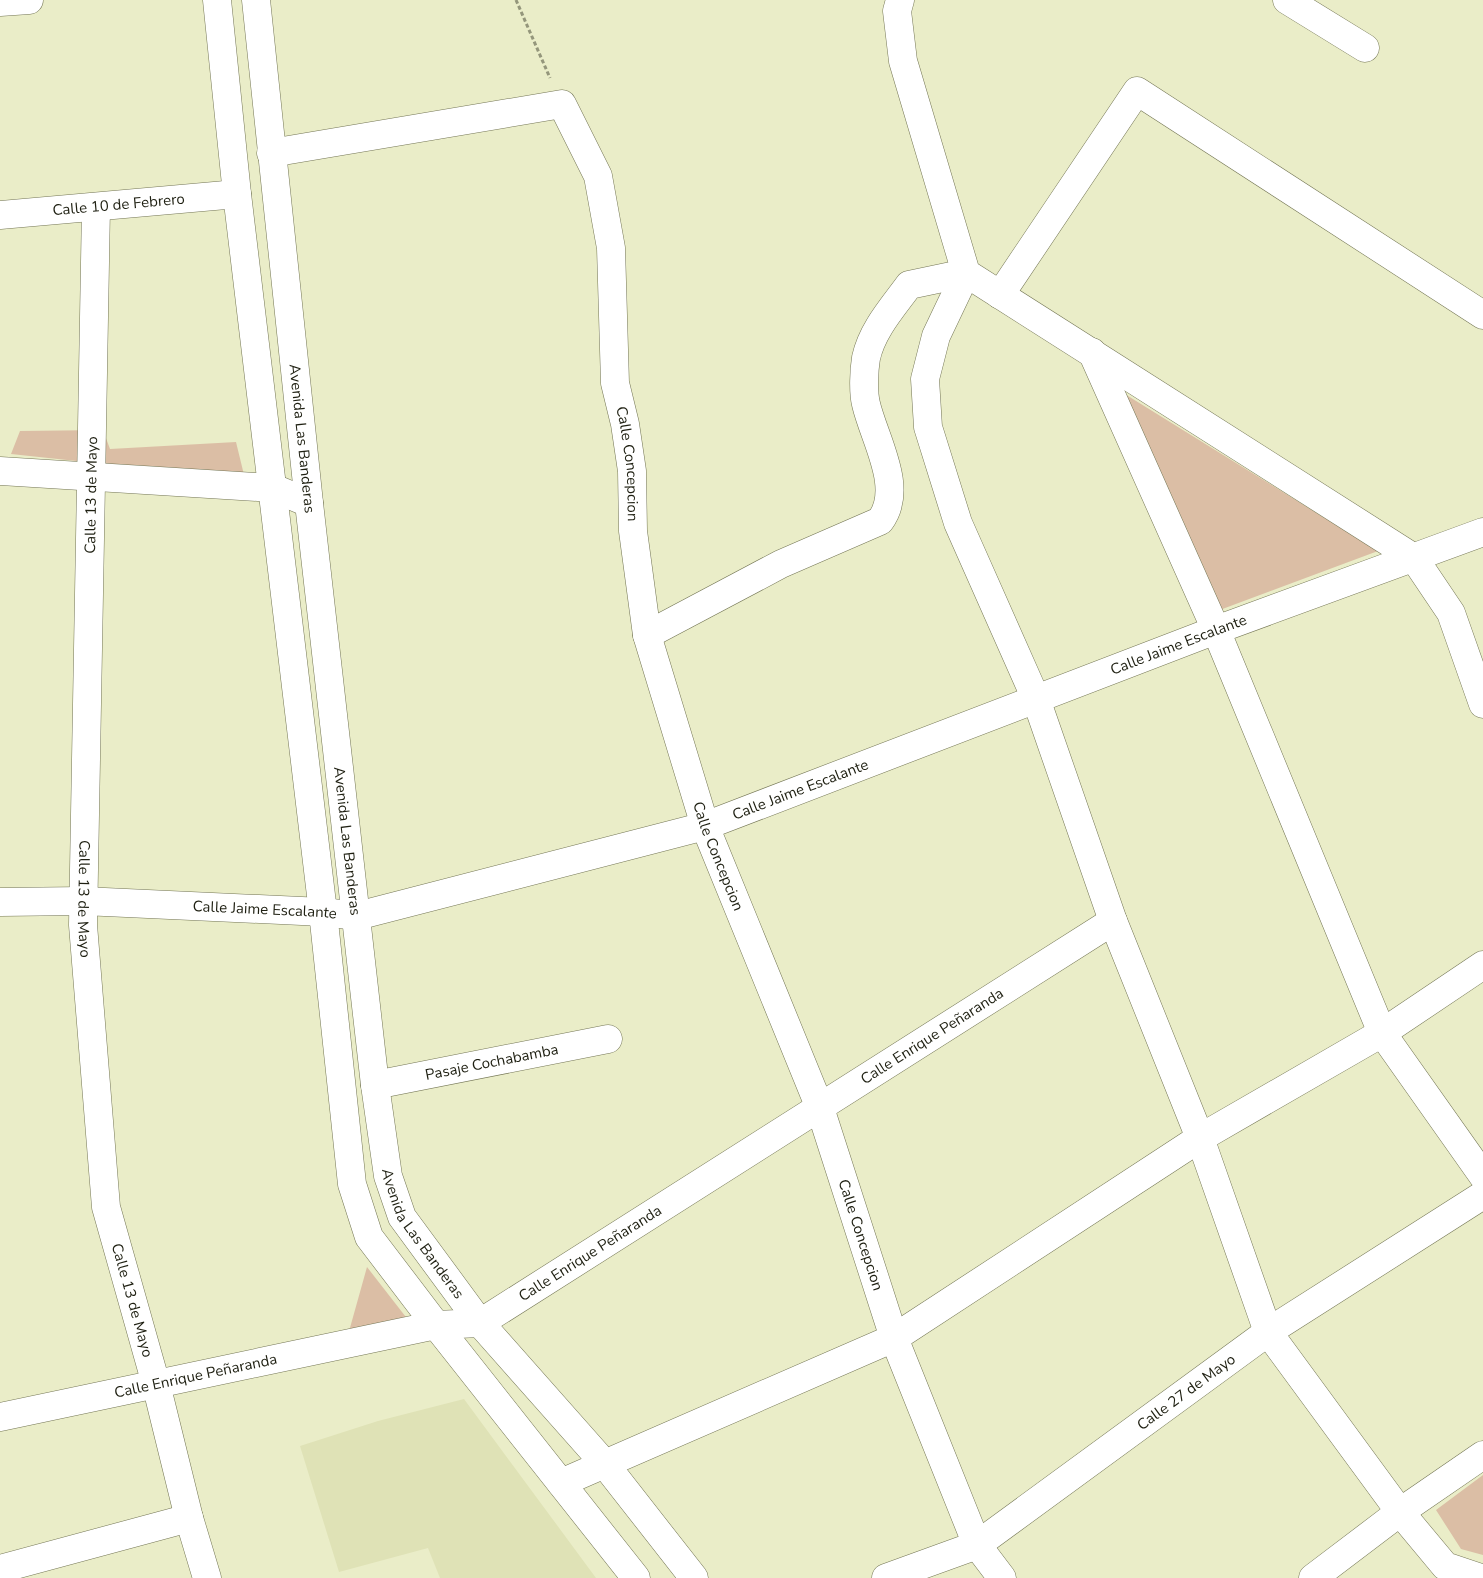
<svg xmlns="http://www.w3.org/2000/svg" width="1483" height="1578" viewBox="0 0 1483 1578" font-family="'Nunito Sans',sans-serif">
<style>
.built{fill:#dfe2b6}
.green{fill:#dbbea5}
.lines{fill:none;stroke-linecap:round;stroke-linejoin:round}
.minor-casing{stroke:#747655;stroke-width:29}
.major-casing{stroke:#747655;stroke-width:29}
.path{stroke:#94967b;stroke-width:3;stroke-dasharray:4 2.5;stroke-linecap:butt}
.minor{stroke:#fff;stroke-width:28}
.major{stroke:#fff;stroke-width:28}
.labels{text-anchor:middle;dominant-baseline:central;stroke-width:5;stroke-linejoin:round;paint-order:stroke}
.street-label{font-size:15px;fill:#1e1f11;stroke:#fff}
</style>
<rect width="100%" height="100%" fill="#eaedc8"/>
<path class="built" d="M464,1399L596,1578H440L428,1548L339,1572L300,1446L378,1421Z"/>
<path class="green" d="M1099,378L1378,551L1209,614Z
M103,430L110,449L236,442L245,479L11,454L20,431Z
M367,1267L409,1321L348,1335Z
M1483,1475V1555L1461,1549L1436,1510Z"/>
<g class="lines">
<defs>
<g id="minor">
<path d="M900,0L897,11L903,61L966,273L1414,558L1451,613L1483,704"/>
<path d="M1287,0L1365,48"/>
<path d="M0,2L29,0"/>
<path id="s1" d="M271,153L562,104L598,176L611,248L615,383L625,424L632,471L633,531L647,635L705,826L820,1108L894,1338L977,1545L1002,1578"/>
<path id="s2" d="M96,207L83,925L106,1207L156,1384L189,1518L207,1578"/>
<path id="s3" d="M0,215L237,194"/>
<path d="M966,273L936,336L925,379L928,427L958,523L1036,699L1113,921L1200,1138L1268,1332L1400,1512L1445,1566L1481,1578"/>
<path d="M1000,295L1137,91L1483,315"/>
<path d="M1092,352L1216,630L1382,1033L1483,1176"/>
<path d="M0,471L273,488L309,503"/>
<path d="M647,635L781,564L880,521C905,488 874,439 866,404C863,392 864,370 866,358C872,330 893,307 909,285L966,273"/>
<path id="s4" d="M0,902L83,901L323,912L357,916L705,826L1216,630L1483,532"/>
<path id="s5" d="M375,1085L608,1039"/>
<path id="s6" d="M0,1417L436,1325L480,1323L1113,921"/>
<path d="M561,1483L894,1338L1200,1138L1382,1033L1483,965"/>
<path d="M0,1569L189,1518"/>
<path id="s7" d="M886,1578L977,1545L1268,1332L1483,1195"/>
<path d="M1313,1578L1400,1512L1483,1455"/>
</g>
<g id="major">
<path d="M217,0L237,194L323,912L352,1184L369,1237L436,1325L636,1578"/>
<path id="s8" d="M256,0L309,503L375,1085L388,1176L402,1217L480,1323L604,1463L694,1578"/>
</g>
</defs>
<use href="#minor" class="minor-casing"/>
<use href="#major" class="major-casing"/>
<path class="path" d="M516,0L550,78"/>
<use href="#minor" class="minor"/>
<use href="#major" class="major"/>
</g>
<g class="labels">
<g class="street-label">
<text stroke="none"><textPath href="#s3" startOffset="119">Calle 10 de Febrero</textPath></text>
<text stroke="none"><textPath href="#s8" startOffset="441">Avenida Las Banderas</textPath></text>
<text stroke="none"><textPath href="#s1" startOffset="666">Calle Concepcion</textPath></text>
<text transform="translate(91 495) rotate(-89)">Calle 13 de Mayo</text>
<text stroke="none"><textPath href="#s4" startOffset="1224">Calle Jaime Escalante</textPath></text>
<text stroke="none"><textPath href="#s4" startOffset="819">Calle Jaime Escalante</textPath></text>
<text stroke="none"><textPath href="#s8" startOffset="846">Avenida Las Banderas</textPath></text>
<text stroke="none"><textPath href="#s1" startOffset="1071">Calle Concepcion</textPath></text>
<text stroke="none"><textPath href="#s2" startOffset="692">Calle 13 de Mayo</textPath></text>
<text stroke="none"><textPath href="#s4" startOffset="265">Calle Jaime Escalante</textPath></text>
<text stroke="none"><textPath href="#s6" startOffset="1025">Calle Enrique Peñaranda</textPath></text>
<text stroke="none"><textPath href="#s5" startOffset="119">Pasaje Cochabamba</textPath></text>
<text stroke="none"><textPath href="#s8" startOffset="1251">Avenida Las Banderas</textPath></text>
<text stroke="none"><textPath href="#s1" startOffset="1476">Calle Concepcion</textPath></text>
<text stroke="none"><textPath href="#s6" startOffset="620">Calle Enrique Peñaranda</textPath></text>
<text stroke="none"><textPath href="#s2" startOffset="1098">Calle 13 de Mayo</textPath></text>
<text stroke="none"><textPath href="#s6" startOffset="200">Calle Enrique Peñaranda</textPath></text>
<text stroke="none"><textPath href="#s7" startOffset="356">Calle 27 de Mayo</textPath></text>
</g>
</g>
</svg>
